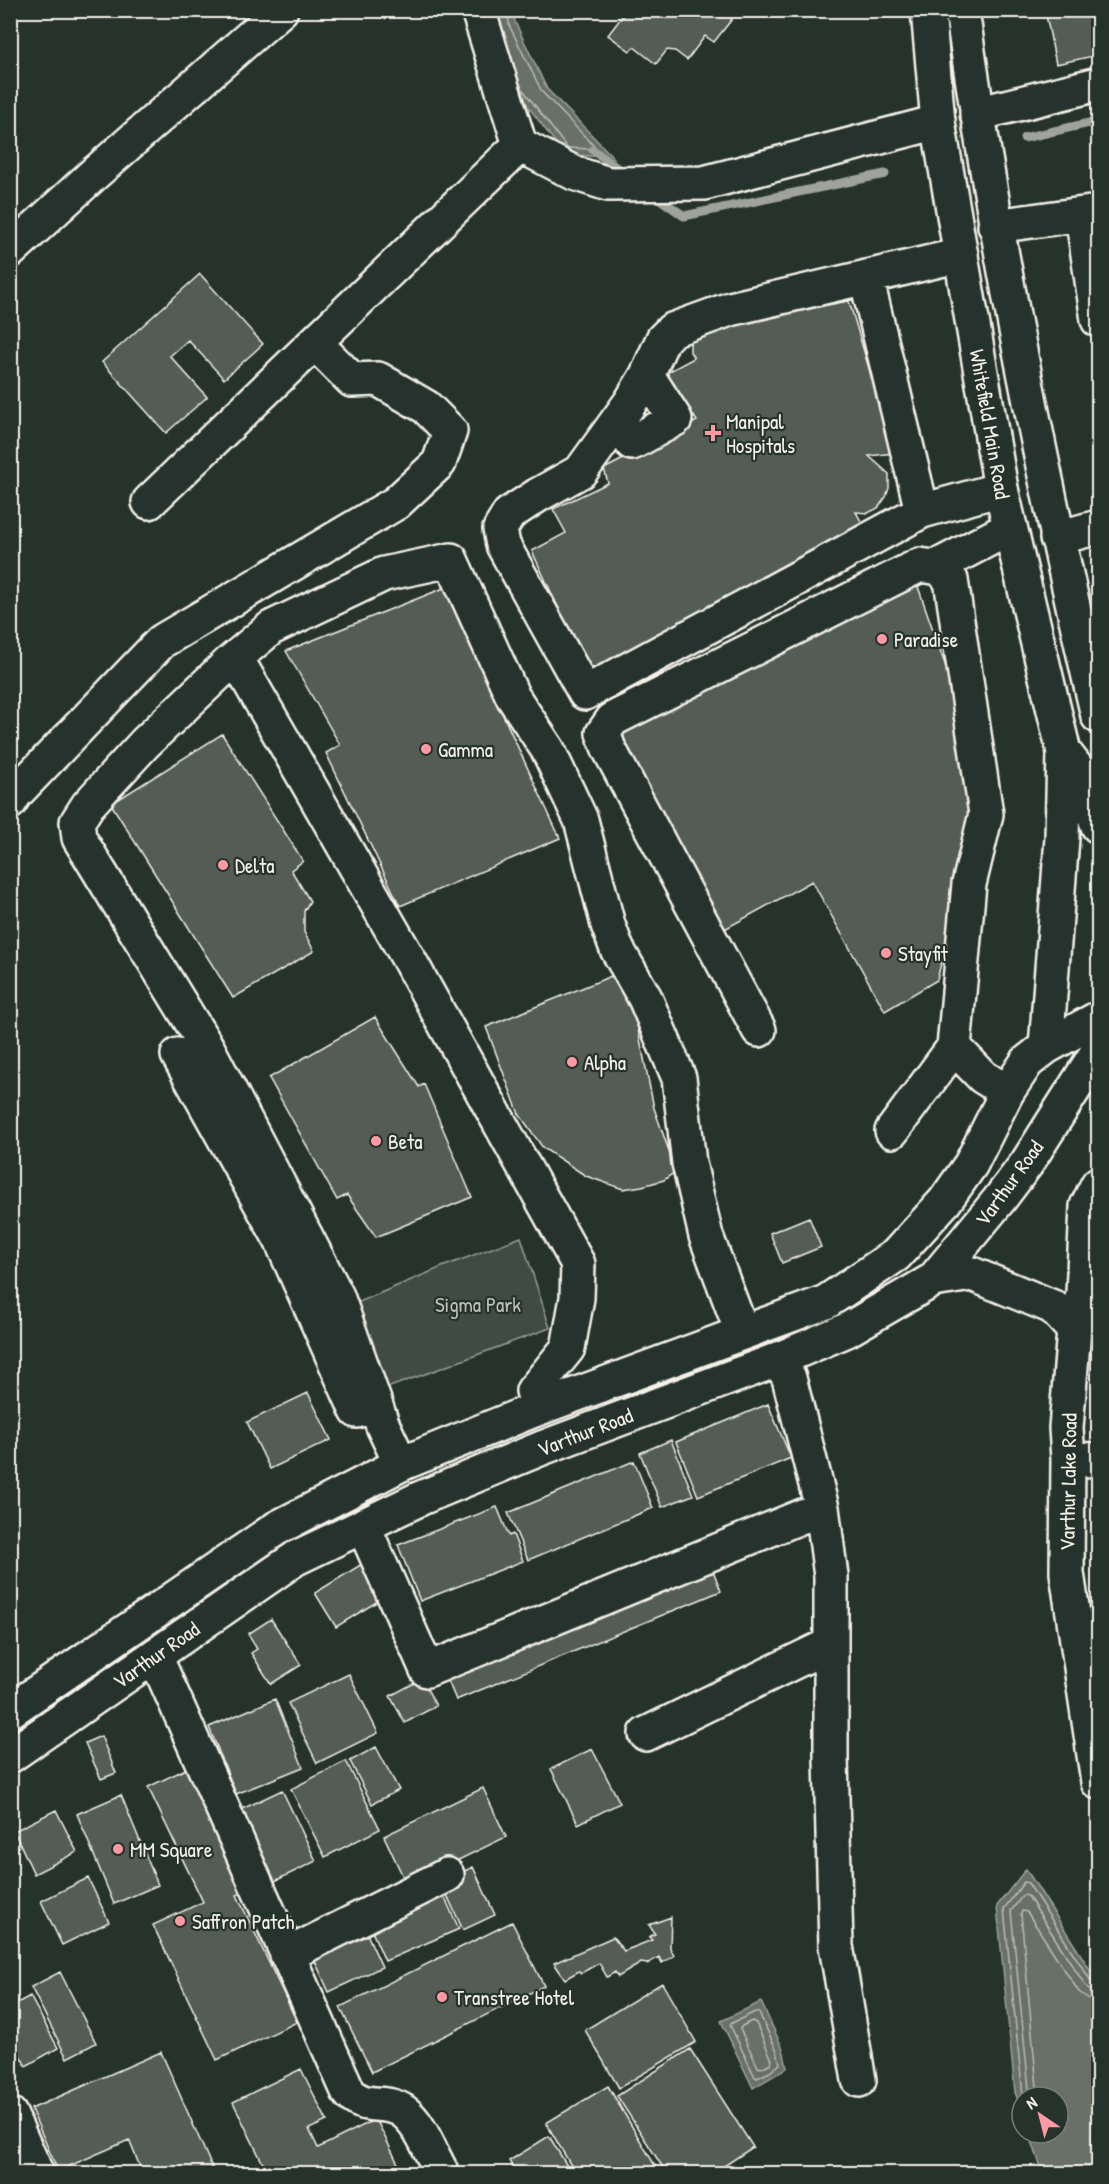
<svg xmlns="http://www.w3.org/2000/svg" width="1109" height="2184" viewBox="0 0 1109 2184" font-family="'Patrick Hand',sans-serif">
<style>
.green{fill:#414b45;stroke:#9a9e96;stroke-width:1.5}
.water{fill:#676f68;stroke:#9fa39b;stroke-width:1.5}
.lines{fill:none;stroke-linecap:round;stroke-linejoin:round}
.shore{stroke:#bcbdb5;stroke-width:1.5}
.stream{stroke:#9fa39b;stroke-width:9}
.building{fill:#525c55;stroke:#f4f1e8;stroke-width:1.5}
.minor-casing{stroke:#f4f1e8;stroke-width:38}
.major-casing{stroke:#f4f1e8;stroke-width:38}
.minor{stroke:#26332d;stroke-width:33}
.major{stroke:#26332d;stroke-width:33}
.poi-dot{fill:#ff9aa2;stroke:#26332d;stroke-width:2}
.labels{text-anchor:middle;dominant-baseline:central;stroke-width:4.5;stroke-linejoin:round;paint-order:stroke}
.poi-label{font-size:21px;fill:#f4f1e8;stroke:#26332d;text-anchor:start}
.street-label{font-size:21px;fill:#f4f1e8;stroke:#26332d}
.park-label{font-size:21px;fill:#bebfb7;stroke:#26332d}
</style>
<rect width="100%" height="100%" fill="#26332d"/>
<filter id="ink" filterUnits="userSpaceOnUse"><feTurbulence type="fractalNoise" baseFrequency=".0167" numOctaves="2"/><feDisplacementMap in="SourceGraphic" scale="12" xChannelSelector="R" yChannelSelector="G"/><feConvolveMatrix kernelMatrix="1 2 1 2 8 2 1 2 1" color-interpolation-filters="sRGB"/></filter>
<g filter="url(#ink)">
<path class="green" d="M521,1237L550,1328L387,1388L352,1305L442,1267Z"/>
<path class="water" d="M486,11H513L515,22L547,89L614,158L564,154L514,88Z
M1026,1869L1098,1982V2173H1043L1029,2133H1058V2097H1022V2111L1015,2092L997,1906Z
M761,2002L783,2049L787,2068L753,2088L721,2021Z"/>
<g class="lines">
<path class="shore" d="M508,10L509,25L542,92L593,145L594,149L567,148L521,87
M755,2012L759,2013L777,2051L780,2064L770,2072L757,2078L755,2077L730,2025L732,2023Z
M752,2021L756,2023L772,2060L771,2063L761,2068L758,2067L740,2029L742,2026Z
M1023,2097L1004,1909L1024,1882L1028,1883L1091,1981L1098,1984
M1031,2097L1029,2089L1011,1911L1023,1895L1028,1896L1085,1985L1090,1990L1098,1992
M1041,2097L1037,2087L1021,1914L1022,1911L1027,1912L1079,1992L1089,1999L1098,2001"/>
<path class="stream" d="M1024,138L1098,121
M593,150L625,174
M653,194L684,216L885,174"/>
</g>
<path class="building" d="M627,10H721L732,19L714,42L705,36L687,60L675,51L667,50L656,64L634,47L630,51L608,35Z
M1045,10H1098V55L1056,64Z
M200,274L263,344L224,379L188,340L170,356L207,397L166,433L102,362Z
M849,301L894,453L869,456L889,474V488L886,497L878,508L868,513L856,512L862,523L589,674L532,551L566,533L553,509L608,483L604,469L697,421L666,373L694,358L690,352V341L699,333L745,323L743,315L798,302L799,310Z
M915,578L957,699L967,766L970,841L937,980L885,1011L812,881L723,930L613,731Z
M444,588L560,838L400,906L326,753L340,745L286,651Z
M222,734L303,861L291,870L310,901L304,911V932L314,951L233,998L111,804Z
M626,970L654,1108L676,1171L664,1180L642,1186L623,1189L586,1176L543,1148L519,1114L486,1027Z
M375,1017L419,1087L424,1084L472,1197L376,1237L347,1195L337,1200L269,1078Z
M809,1217L821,1247L782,1263L770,1233Z
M308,1393L331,1440L270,1469L247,1422Z
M768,1404L791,1458L698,1496L676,1442Z
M671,1440L693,1495L662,1507L640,1453Z
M634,1461L653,1508L528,1560L508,1513Z
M497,1507L509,1536L513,1534L523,1561L420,1601L398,1545Z
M362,1564L383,1598L336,1627L315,1593Z
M712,1568L721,1591L456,1700L446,1676Z
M271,1619L301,1665L271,1684L251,1653L257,1649L248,1634Z
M349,1674L378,1733L317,1763L288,1703Z
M422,1679L436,1706L405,1723L390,1696Z
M275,1699L303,1767L236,1794L209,1727Z
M101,1736L116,1773L101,1779L85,1743Z
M376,1747L399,1790L372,1804L350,1761Z
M592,1749L620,1803L578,1824L551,1769Z
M346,1761L380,1829L325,1857L291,1789Z
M190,1767L248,1890L237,1895L297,2022L217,2060L153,1925L203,1902L148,1787Z
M483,1788L506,1837L407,1885L384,1836Z
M282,1790L316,1861L275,1881L240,1810Z
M121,1795L158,1885L114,1904L77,1814Z
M56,1810L77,1852L34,1874L14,1831Z
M473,1867L495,1915L463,1930L441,1882Z
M88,1878L109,1922L62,1945L41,1901Z
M440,1887L459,1929L385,1961L367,1920Z
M671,1917L670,1948L674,1956L662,1963L659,1957L647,1964L641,1963L618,1977L615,1972L607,1977L599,1963L581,1973L579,1971L565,1979L554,1963L613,1937L624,1951L652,1940L649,1937L655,1934L649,1925Z
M512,1922L544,1986L372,2072L340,2007Z
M362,1923L382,1967L329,1992L309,1948Z
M60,1972L96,2043L67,2058L31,1987Z
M662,1983L696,2042L619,2088L585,2030Z
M30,1996L58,2048L26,2066L10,2038V2007Z
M690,2049L753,2147L712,2174H667L617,2096Z
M161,2052L215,2174H143L129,2140L58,2171L31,2109Z
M301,2069L327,2121L309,2129L318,2148L376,2119L403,2174H268L233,2102Z
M608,2086L660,2174H576L546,2123Z
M549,2136L572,2174H517L509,2161Z
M10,2151L20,2174H10Z"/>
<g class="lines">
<defs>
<path id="minor" d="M478,10L520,145L574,173L608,184L704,183L938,122
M977,114L1098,84
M1082,215L1098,320
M995,226L1098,212
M10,251L94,174L281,10
M961,255L730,309L672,330L663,339L647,375L630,403L581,471L538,495L509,514L500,529L503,545L585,693L922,511L1001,489
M866,277L922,511
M617,421L632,443L675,419L647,375
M149,502L520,145
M1057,538L1098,527
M936,567L1010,528
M236,658L407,956L578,1264L577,1298L568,1348L533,1391
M10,802L15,794L162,641L396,503L439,463L450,431L426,407L378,379L352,380L315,343
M759,1030L609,749L603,733L613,719L920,565L940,568L951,580L986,814L969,884L954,1047L892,1131
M954,1047L983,1077L1007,1092
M178,1055L281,1240L357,1411
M779,1359L789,1378L822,1508L831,1576V1758L836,1946L859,2080
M401,1464L383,1426L337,1296L208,1049L79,838L77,822L88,805L145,743L228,664L271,628L384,574L451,560L513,697L548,750L581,820L608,925L617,949L645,998L679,1078L689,1163L706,1236L742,1332
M365,1524L370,1541L427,1670L822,1508
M155,1656L348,2091C363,2112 384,2098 403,2111C421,2124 430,2152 441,2171
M646,1734L831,1644
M287,1955L447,1875
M10,2114L37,2174"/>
<path id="major" d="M928,10L938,122L1001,489L1064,752L1078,770L1098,826
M962,10C996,248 1044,483 1098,716
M1046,1047L1062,838L1064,752
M1098,1184L1087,1206L1083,1294L1074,1330L1066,1428L1068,1459L1067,1573L1098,1782
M933,1280L972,1274L1053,1307L1074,1330
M1068,1459L1098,1460
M10,1711L277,1528L401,1464L534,1410L826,1302L896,1255L945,1201L971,1164L1007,1092L1027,1062L1046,1047L1095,1020
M10,1756L296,1558L421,1498L542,1448L779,1359L847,1330L933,1280L999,1200L1027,1163L1098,1051"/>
</defs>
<use href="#minor" class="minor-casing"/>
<use href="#major" class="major-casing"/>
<use href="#minor" class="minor"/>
<use href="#major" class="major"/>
</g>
</g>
<g class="poi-dot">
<path d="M710 424h6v6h6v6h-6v6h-6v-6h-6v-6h6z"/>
<circle cx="882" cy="639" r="6"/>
<circle cx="426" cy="749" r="6"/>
<circle cx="223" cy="865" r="6"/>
<circle cx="886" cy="953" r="6"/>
<circle cx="572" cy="1062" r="6"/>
<circle cx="376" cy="1141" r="6"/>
<circle cx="118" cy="1849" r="6"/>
<circle cx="180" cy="1921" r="6"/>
<circle cx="442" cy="1997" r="6"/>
</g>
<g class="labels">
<g class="poi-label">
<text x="726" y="421">Manipal<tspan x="726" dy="24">Hospitals</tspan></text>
<text x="894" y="639">Paradise</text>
<text x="438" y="749">Gamma</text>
<text x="235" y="865">Delta</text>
<text x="898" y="953">Stayfit</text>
<text x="584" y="1062">Alpha</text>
<text x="388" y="1141">Beta</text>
<text x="130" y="1849">MM Square</text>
<text x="192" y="1921">Saffron Patch</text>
<text x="454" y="1997">Transtree Hotel</text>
</g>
<g class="street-label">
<text transform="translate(990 424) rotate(80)">Whitefield Main Road</text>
<text transform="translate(1009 1183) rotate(-54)">Varthur Road</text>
<text transform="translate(585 1432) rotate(-21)">Varthur Road</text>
<text transform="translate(1068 1482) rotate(-89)">Varthur Lake Road</text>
<text transform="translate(156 1655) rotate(-35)">Varthur Road</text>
</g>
<g class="park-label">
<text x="478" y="1304">Sigma Park</text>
</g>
</g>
<rect width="1109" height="2184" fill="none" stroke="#26332d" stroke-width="36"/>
<rect x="18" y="18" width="1073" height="2148" fill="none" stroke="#f4f1e8" stroke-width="2" filter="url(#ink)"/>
<g transform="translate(1040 2115) rotate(325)"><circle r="28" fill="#26332d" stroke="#787f78" stroke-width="1.5"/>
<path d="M0-4.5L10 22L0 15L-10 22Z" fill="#ff9aa2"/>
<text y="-9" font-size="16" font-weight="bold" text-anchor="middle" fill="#f4f1e8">N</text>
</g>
</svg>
